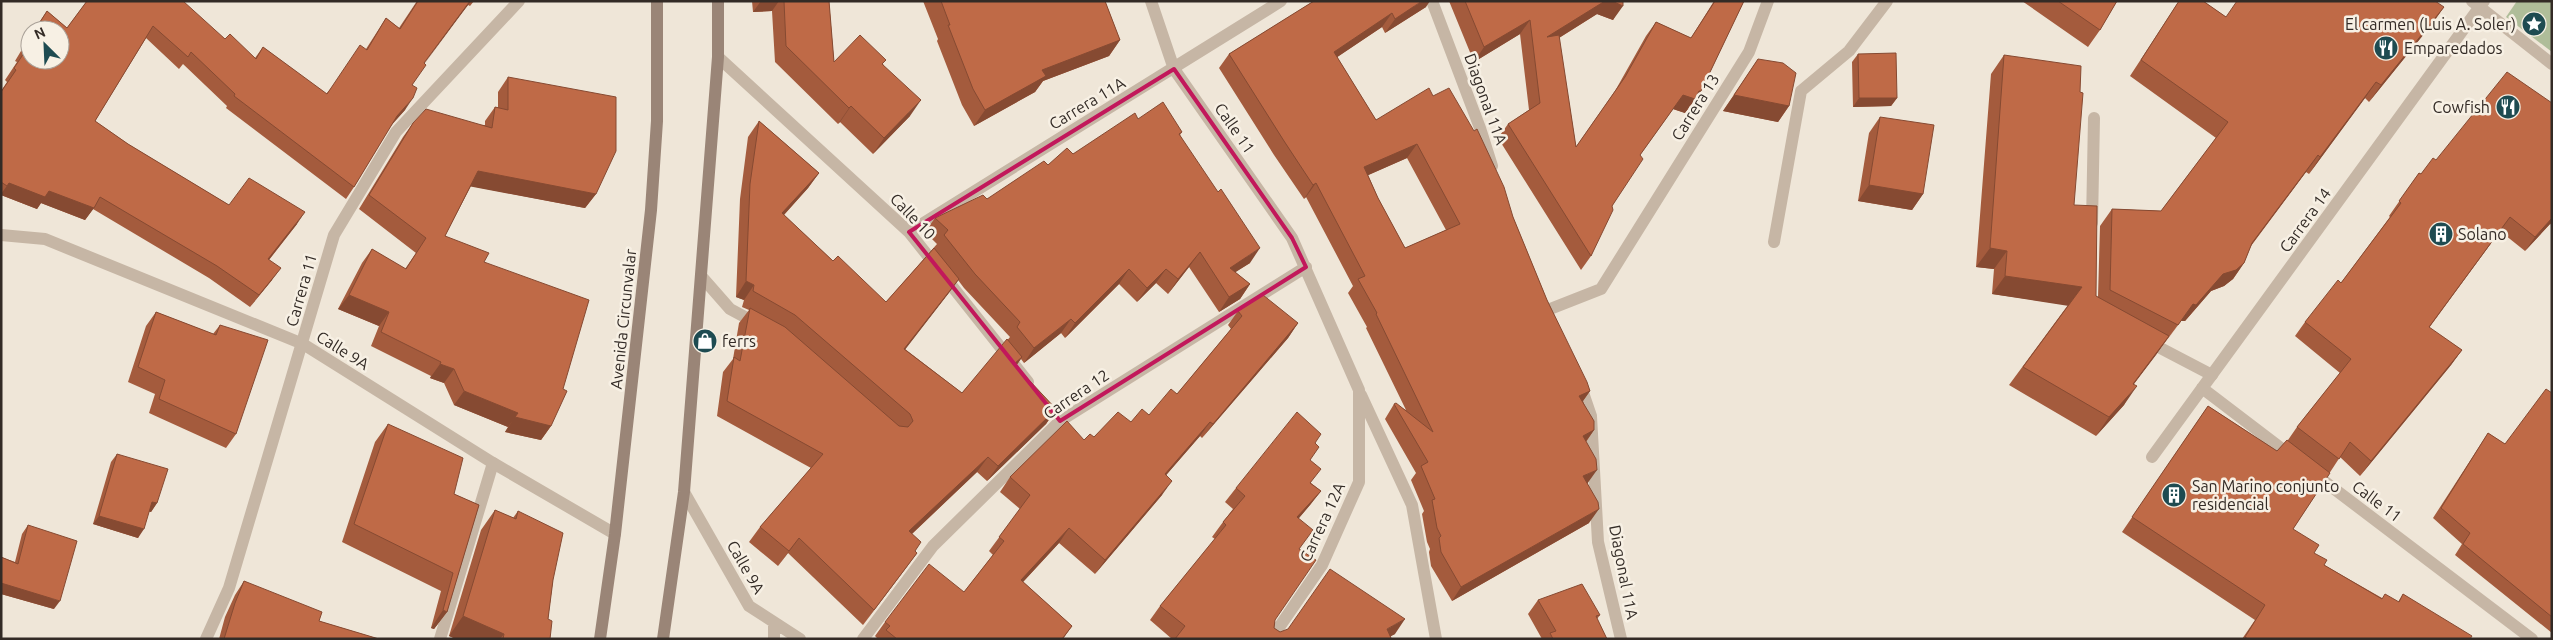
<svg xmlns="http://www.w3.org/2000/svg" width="2553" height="640" viewBox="0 0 2553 640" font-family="Ubuntu,sans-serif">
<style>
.green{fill:#afbd99}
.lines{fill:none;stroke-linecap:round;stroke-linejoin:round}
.lane{stroke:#c6b6a5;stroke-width:12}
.street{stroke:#c6b6a5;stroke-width:12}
.secondary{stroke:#9a8577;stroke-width:12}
.wall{fill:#a45b3d;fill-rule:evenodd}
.shaded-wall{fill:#864a32}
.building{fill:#bf6a47;stroke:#864a32;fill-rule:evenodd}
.marked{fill:none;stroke:#c2185b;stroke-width:4;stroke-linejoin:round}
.labels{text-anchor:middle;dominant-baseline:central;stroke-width:5;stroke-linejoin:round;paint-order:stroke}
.poi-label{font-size:16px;fill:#332b26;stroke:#f7f0e4;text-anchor:start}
.street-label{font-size:16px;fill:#332b26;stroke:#f7f0e4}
</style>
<rect width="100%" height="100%" fill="#efe6d8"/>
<path class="green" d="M2517,1H2552V52L2506,17Z"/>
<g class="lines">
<path class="lane" d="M2092,223L2094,118
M2145,340L2212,375
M440,639L493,463"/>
<path class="street" d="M1151,1L1174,69L1292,238L1359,390V482L1322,565L1271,639
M1432,1L1480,128L1492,166
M2472,1L2552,64
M718,57L909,232L1028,382
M1801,91L1849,51L1887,1
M909,232L1281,1
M1,235L45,239L303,344L493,463L615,534
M1774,242L1801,91
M701,276L730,309L758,324
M1545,311L1601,289L1749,52L1768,1
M1579,381L1591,416L1598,542L1621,639
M2202,388L2294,458
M1361,395L1412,505L1436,639
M2152,457L2484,1
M2312,472L2532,639
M684,492L749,606L800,639
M206,639L229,588L334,235L396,132L519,1
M774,639V623
M863,639L933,546L1060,421L1306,267"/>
<path class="secondary" d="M600,639L615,534L651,210L657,121V1
M663,639L684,492L718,57V1"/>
</g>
<path class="wall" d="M87,1L225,39L255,58L263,47L326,94L366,49L386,18L399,28L417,1H474L470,6L468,5L454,23L424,63L412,85L405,110L392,124L354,187L346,199L226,108L227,106L183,64L179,69L146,38L95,121L128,144L229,205L297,224L269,260L272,280L250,307L209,278L93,209L85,220L41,203L37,209L1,195V91L7,82L5,80L17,62L15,61L30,36V60L60,30H34L47,11L67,28Z
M752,1H829L834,62L883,64L910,116L873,154L840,122L838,124L775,62L772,11L753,12Z
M923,1H1105L1120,40L1109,56L1043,81L1035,92L974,126L962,105L937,41L938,39Z
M1314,1L1426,7L1385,33L1382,27L1337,57L1376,120L1433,96L1513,217L1547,300L1590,391L1583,401L1594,430L1586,442L1589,523L1452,601L1431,566L1429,552L1430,549L1427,542L1422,514L1424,511L1411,480L1416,473L1385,419L1394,404L1406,410L1366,328L1367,327L1348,293L1353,286L1306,197L1304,199L1274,155L1219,68L1229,54ZM1407,158L1446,230L1405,248L1378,198L1368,175Z
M1449,1H1623L1613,20L1597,14L1559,38L1576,147L1615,91L1646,36L1656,22L1691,38L1714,1H1744L1701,91L1685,113L1673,109L1640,155L1612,206L1591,256L1581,270L1498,138L1508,124L1529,110L1520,34L1474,62Z
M2022,1H2117L2100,30L2088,47Z
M2179,1H2203L2226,17L2444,7L2432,24L2369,102L2365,98L2309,174L2306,172L2251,246L2244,263L2233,279L2224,286L2211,291L2185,321H2181L2134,384L2124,405L2096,436L2009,385L2068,305L1992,294L1994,269L1976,267L1991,74L2004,55L2074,205L2096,296L2098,297L2100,226L2112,209L2161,211L2216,138L2130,76Z
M1858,54L1897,98L1891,106L1853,107L1852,62Z
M1758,59L1789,106L1778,122L1723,111Z
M508,77L596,194L585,208L471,186L445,236L484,262L551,426L541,440L505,432L508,427L454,405L444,383L430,378L431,376L371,346L379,326L338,309L362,263L372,249L405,269L416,253L359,209L403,137L413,123L485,125V121L495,107H498V92Z
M2552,103V225L2550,224L2525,251L2500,231L2429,328L2462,350L2451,365L2360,476L2340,457L2293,529L2324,565L2382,598L2398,602L2403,594L2470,639H2242L2255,620L2122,532L2208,406L2277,451L2288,440L2297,427L2340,373L2295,336L2305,322L2341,283L2390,217L2389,216L2419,173L2421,174L2436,160Z
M1880,117L1923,194L1912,210L1858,201L1869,133Z
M1138,119L1182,132L1180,135L1250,263L1235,272L1250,284L1240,299L1219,312L1189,267L1168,294L1156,283L1137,302L1119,284L1065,338L1061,333L1024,363L1021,359L1016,366L1056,409L1046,424L987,481L977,472L912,534L915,551L917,553L863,625L788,553L778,566L749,542L760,527L811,468L717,416L723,372L733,359L739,323L749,310L742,307L744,300L736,297L740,199L748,137L759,121L819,173L808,188L784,215L833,261L886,302L937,244L925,232L935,218L987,199L1048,165L1073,154ZM958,280L964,288L1010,337L962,393L905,349L948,294Z
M1238,311L1298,323L1288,338L1202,438L1200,436L1166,475L1162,495L1095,574L1059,543L1023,582L1072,626L1063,639H878L875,636L885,622L964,592L993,555L989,551L1020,509L1000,492L1010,477L1084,440L1094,437L1149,415L1177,394L1231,329L1228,325Z
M156,312L213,334L220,325L236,434L226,448L149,413L155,394L128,382L146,326Z
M2552,393V633L2455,555L2462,544L2433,518L2488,433L2505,444Z
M388,424L454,494L479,505L447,612L434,629L431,628L441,591L342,542L375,442Z
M1315,443L1310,460L1311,483L1321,491L1310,505L1299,518V549L1275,620L1274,628L1280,632L1395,634L1390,636V639H1172L1150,620L1160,606L1215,539L1212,537L1223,522L1233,509L1225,502L1236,488Z
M117,454L157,503L151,512L149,511L138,538L93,524L111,462Z
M495,510L513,518L518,511L553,580L548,619L550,639H456L449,636L481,530Z
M28,525L54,609L1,594V557L15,562L22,534Z
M244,581L319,621L379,639H219L225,617L235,595Z
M1538,600L1600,615L1597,619L1607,639H1542L1528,614Z"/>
<path class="shaded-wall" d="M470,1H471L416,75L462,11Z
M761,1H779L772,11L753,12Z
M1422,1H1430L1426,7L1385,33L1395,19Z
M1605,1H1612L1623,6L1613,20L1597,14L1538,51L1547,37Z
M2444,7L2432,24L2369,102L2381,85Z
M1392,13L1382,27L1324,66L1334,52Z
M1530,20L1520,34L1474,62L1484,47Z
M1120,40L1109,56L1043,81L1035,92L974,126L985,110L1042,70Z
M2376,82L2365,98L2309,174L2320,157Z
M1699,91H1701L1685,113L1673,109L1683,95Z
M1734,95L1789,106L1778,122L1723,111Z
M413,98L405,110L389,128L397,116Z
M1859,98H1897L1891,106L1853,107Z
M921,100L910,116L873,154L884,138Z
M851,106L840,122L838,124L849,108Z
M1417,144L1407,158L1355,181L1364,167Z
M2318,155L2306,172L2240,260L2252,243Z
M478,171L596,194L585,208L468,186Z
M819,173L808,188L771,229L782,213Z
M9,183L49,191L94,208L85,220L41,203L37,209L1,195V194Z
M1316,183L1306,197L1304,199L1313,185Z
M1869,185L1923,194L1912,210L1858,201Z
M305,212L297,224L260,271L268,259Z
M2510,217L2500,231L2418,342L2429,327Z
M2552,218V221L2550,224L2525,251L2535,237Z
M1260,248L1250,263L1220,282L1230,268Z
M1990,248L2007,251L1994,269L1976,267Z
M1200,252L1189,267L1168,294L1178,279Z
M2244,263L2233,279L2224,286L2211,291L2185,321H2181L2166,342L2193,304L2223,274Z
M281,268L272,280L250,307L259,295Z
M1129,269L1119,284L1065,338L1075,323Z
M1166,269L1156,283L1137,302L1147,288Z
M2005,276L2082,287L2069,306L1992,294Z
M959,279L948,294L894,364L904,349Z
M746,281L754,285L744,300L736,297Z
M1250,284L1240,299L1219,312L1229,297Z
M349,295L389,312L379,326L338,309Z
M1071,319L1061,333L1024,363L1034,348Z
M1298,323L1288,338L1202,438L1213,424Z
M2169,336L2156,355L2120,402L2133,384Z
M2462,350L2451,365L2360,476L2371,461Z
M1022,357L1011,373L1014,364Z
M440,364L454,369L444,383L430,378Z
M2137,386L2124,405L2096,436L2109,417Z
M464,391L518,413L508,427L454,405Z
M1590,391L1580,405L1579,396Z
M1056,409L1046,424L987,481L998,466Z
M515,417L551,426L541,440L505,432Z
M1210,422L1200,436L1155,488L1165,474Z
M1594,430L1584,444L1583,436Z
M988,457L977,472L899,546L909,531Z
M1597,470L1587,484L1583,476Z
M1172,481L1162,495L1095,574L1105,560Z
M1321,491L1310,505L1287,532L1297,517Z
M152,502L157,503L151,512L146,511Z
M1599,509L1589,523L1452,601L1461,587Z
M99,516L144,529L138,538L93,524Z
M1069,528L1059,543L1011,595L1021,580Z
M799,538L788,553L778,566L789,551Z
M917,553L906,568L863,625L874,610Z
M1,583L60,601L54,609L1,594Z
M443,610L447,612L434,629L431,628Z
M463,616L504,634L500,639H456L449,636Z
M1405,619L1395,634L1386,639L1387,629Z"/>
<path class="building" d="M87,1H183L225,39L230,34L256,59L263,47L327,94L360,45L367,50L386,18L400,29L418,1H470L424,63L426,65L412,85L417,88L413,98L397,116L354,187L234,96L235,94L191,52L188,57L153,26L95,121L128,144L229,205L249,178L305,212L268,259L281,268L259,295L217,266L100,197L94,208L49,191L45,197L9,183L7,186L1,182V92L16,70L14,68L26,50L23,49L30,38V60H60V30H35L47,11L67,28Z
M784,1H829L834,62L860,35L886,60L882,64L921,100L884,138L851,106L849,108L786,46Z
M941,1H1105L1120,40L1042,70L1046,76L985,110L973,89L948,25H950Z
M1314,1H1422L1395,19L1392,13L1334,52L1376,120L1429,88L1433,96L1449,88L1474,131L1477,129L1504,187L1513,217L1547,300L1587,382L1590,391L1579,396L1594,421V430L1583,436L1596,459L1597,470L1583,476L1598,502L1599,509L1461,587L1441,552L1439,538L1441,536L1437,528L1432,500L1435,499L1421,466L1428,462L1394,404L1396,403L1433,432L1376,314L1377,313L1358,279L1365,276L1316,183L1313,185L1284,141L1229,54ZM1417,144L1460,224L1405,248L1378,198L1364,167Z
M1465,1H1605L1547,37L1559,35L1576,147L1625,77L1656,22L1691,38L1715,1H1744L1701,91H1699L1695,99L1683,95L1640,155L1643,159L1612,206L1613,210L1591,256L1508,124L1540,103L1530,20L1484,47Z
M1612,1H1623V6Z
M2058,1H2117L2100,30Z
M2179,1H2203L2226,17L2237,1H2435L2444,7L2381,85L2376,82L2320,157L2318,155L2252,243L2244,263L2236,270L2223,274L2196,305L2193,304L2178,325L2110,290L2112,209L2161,211L2228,122L2141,60Z
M1896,53L1897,98H1859L1858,54Z
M2004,55L2081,66L2080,92L2083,93L2074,205L2097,206L2096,296L2169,336L2133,384L2137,386L2109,417L2023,367L2082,287L2005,276L2007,251L1990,248Z
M1758,59L1783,63L1796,73L1789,106L1734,95Z
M2507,72L2552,103V218L2535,237L2510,217L2429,327L2462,350L2371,461L2350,442L2339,459L2297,427L2351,359L2305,322L2338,280L2341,283L2401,203L2399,201L2419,173L2421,174L2433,158L2436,160Z
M508,77L616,97V151L596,194L478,171L445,236L489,253L484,262L589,300L563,389L567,391L551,426L515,417L518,413L464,391L454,369L440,364L441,362L381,332L389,312L349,295L372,249L406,269L426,238L369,195L413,123L426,109L492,128L495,107L508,110Z
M1163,102L1182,132L1179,134L1218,192L1221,189L1260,248L1230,268L1250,284L1229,297L1200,252L1178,279L1166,269L1147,288L1129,269L1075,323L1071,319L1034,348L1017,327L1020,322L975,274L944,235L948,230L935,218L983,195L987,199L1044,161L1048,165L1067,148L1073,154L1135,113L1138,119Z
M1880,117L1934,125L1923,194L1869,185Z
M759,121L819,173L782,213L833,261L838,256L886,302L934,248L959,279L904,349L962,393L1007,339L1022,357L1014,364L1056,409L998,466L988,457L909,531L921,542L915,551L917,553L874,610L799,538L789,551L760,527L823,454L727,401L734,357L740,361L750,308L785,327L899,426L908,427L913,421L910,414L795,315L753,291L754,285L746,281L750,184Z
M1263,295L1298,323L1213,424L1210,422L1165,474L1172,481L1105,560L1069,528L1021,580L1072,626L1062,639H897L886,630L890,626L885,622L929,564L964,592L1004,541L999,537L1030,495L1010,477L1067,421L1084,440L1090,434L1094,437L1118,412L1131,422L1142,409L1149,415L1171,389L1177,394L1242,316L1238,311Z
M156,312L216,335L220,325L268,340L236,434L159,399L165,380L138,367Z
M2546,389L2552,393V617L2463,544L2470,533L2441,508L2488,433L2505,444Z
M2208,406L2277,451L2287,440L2330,473L2293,529L2319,545L2314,553L2327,560L2324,565L2382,599L2385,594L2399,602L2403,594L2472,636L2470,639H2248L2245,637L2265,605L2132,517Z
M1297,412L1321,434L1315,443L1319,447L1310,460L1321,469L1310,483L1321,491L1297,517L1313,530L1299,549L1316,560L1275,620L1274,628L1280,632L1288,629L1330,569L1405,619L1387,629L1391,638L1390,639H1175L1185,626L1160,606L1226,525L1223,522L1245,496L1236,488Z
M388,424L463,458L454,494L479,505L447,612L443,610L453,573L354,524Z
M117,454L168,469L157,503L152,502L144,529L99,516Z
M495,510L516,519L518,511L563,533L553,580L548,619L552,621L550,639H503L504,634L463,616Z
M28,525L77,541L60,601L1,583V557L18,564Z
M244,581L322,612L319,621L379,639H224L235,603Z
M1582,584L1600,615L1596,616L1607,639H1553L1550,633L1556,631L1538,600Z"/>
<path class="marked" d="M1174,69L1292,238L1306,267L1060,421L909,232Z"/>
<defs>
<symbol id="sight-disc" viewBox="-11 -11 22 22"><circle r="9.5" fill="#1e4b51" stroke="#f7f0e4"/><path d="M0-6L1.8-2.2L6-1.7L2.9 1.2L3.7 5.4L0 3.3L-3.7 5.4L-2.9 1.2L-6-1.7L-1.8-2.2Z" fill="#fff"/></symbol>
<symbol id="restaurant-disc" viewBox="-11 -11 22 22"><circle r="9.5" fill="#1e4b51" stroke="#f7f0e4"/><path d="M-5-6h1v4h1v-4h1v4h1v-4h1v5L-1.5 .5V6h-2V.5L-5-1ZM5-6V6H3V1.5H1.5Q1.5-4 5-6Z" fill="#fff"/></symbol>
<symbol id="building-disc" viewBox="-11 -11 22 22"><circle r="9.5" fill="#1e4b51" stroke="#f7f0e4"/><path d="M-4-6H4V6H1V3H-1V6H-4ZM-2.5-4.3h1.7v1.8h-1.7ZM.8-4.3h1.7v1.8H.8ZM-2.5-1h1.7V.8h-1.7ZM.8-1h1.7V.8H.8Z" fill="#fff"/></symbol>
<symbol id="shop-disc" viewBox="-11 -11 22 22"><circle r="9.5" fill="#1e4b51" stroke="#f7f0e4"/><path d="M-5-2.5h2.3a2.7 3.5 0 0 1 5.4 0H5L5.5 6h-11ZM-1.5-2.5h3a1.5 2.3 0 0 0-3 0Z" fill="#fff"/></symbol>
</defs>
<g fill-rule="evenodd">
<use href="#sight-disc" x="2520" y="10" width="28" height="28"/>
<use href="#restaurant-disc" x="2372" y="34" width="28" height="28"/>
<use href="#restaurant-disc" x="2494" y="93" width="28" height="28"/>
<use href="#building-disc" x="2427" y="220" width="28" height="28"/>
<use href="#shop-disc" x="691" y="327" width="28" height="28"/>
<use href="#building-disc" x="2160" y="481" width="28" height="28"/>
</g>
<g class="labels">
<g class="poi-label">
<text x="2516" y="24" text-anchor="end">El carmen (Luis A. Soler)</text>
<text x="2404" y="48">Emparedados</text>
<text x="2490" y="107" text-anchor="end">Cowfish</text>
<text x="2458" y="234">Solano</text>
<text x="722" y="341">ferrs</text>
<text x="2192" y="486">San Marino conjunto<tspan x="2192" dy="18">residencial</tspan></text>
</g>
<g class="street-label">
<text transform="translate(1486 99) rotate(70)">Diagonal 11A</text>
<text transform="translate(1087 103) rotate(-31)">Carrera 11A</text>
<text transform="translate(1695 107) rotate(-58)">Carrera 13</text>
<text transform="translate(1235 128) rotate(55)">Calle 11</text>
<text transform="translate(913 216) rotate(46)">Calle 10</text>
<text transform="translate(2305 220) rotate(-54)">Carrera 14</text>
<text transform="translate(301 290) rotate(-74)">Carrera 11</text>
<text transform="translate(623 319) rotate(-84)">Avenida Circunvalar</text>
<text transform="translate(343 350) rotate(32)">Calle 9A</text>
<text transform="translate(1076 394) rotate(-34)">Carrera 12</text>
<text transform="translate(2377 501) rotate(37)">Calle 11</text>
<text transform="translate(1322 522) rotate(-65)">Carrera 12A</text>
<text transform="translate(746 567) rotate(60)">Calle 9A</text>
<text transform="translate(1624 572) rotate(79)">Diagonal 11A</text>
</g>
</g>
<rect width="2553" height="640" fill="none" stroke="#332b26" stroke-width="5"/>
<g transform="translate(45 45) rotate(336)"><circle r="24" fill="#f7f0e4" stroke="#a9a198"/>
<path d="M0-4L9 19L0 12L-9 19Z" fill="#1e4b51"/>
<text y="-8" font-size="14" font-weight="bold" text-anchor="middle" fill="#332b26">N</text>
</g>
</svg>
